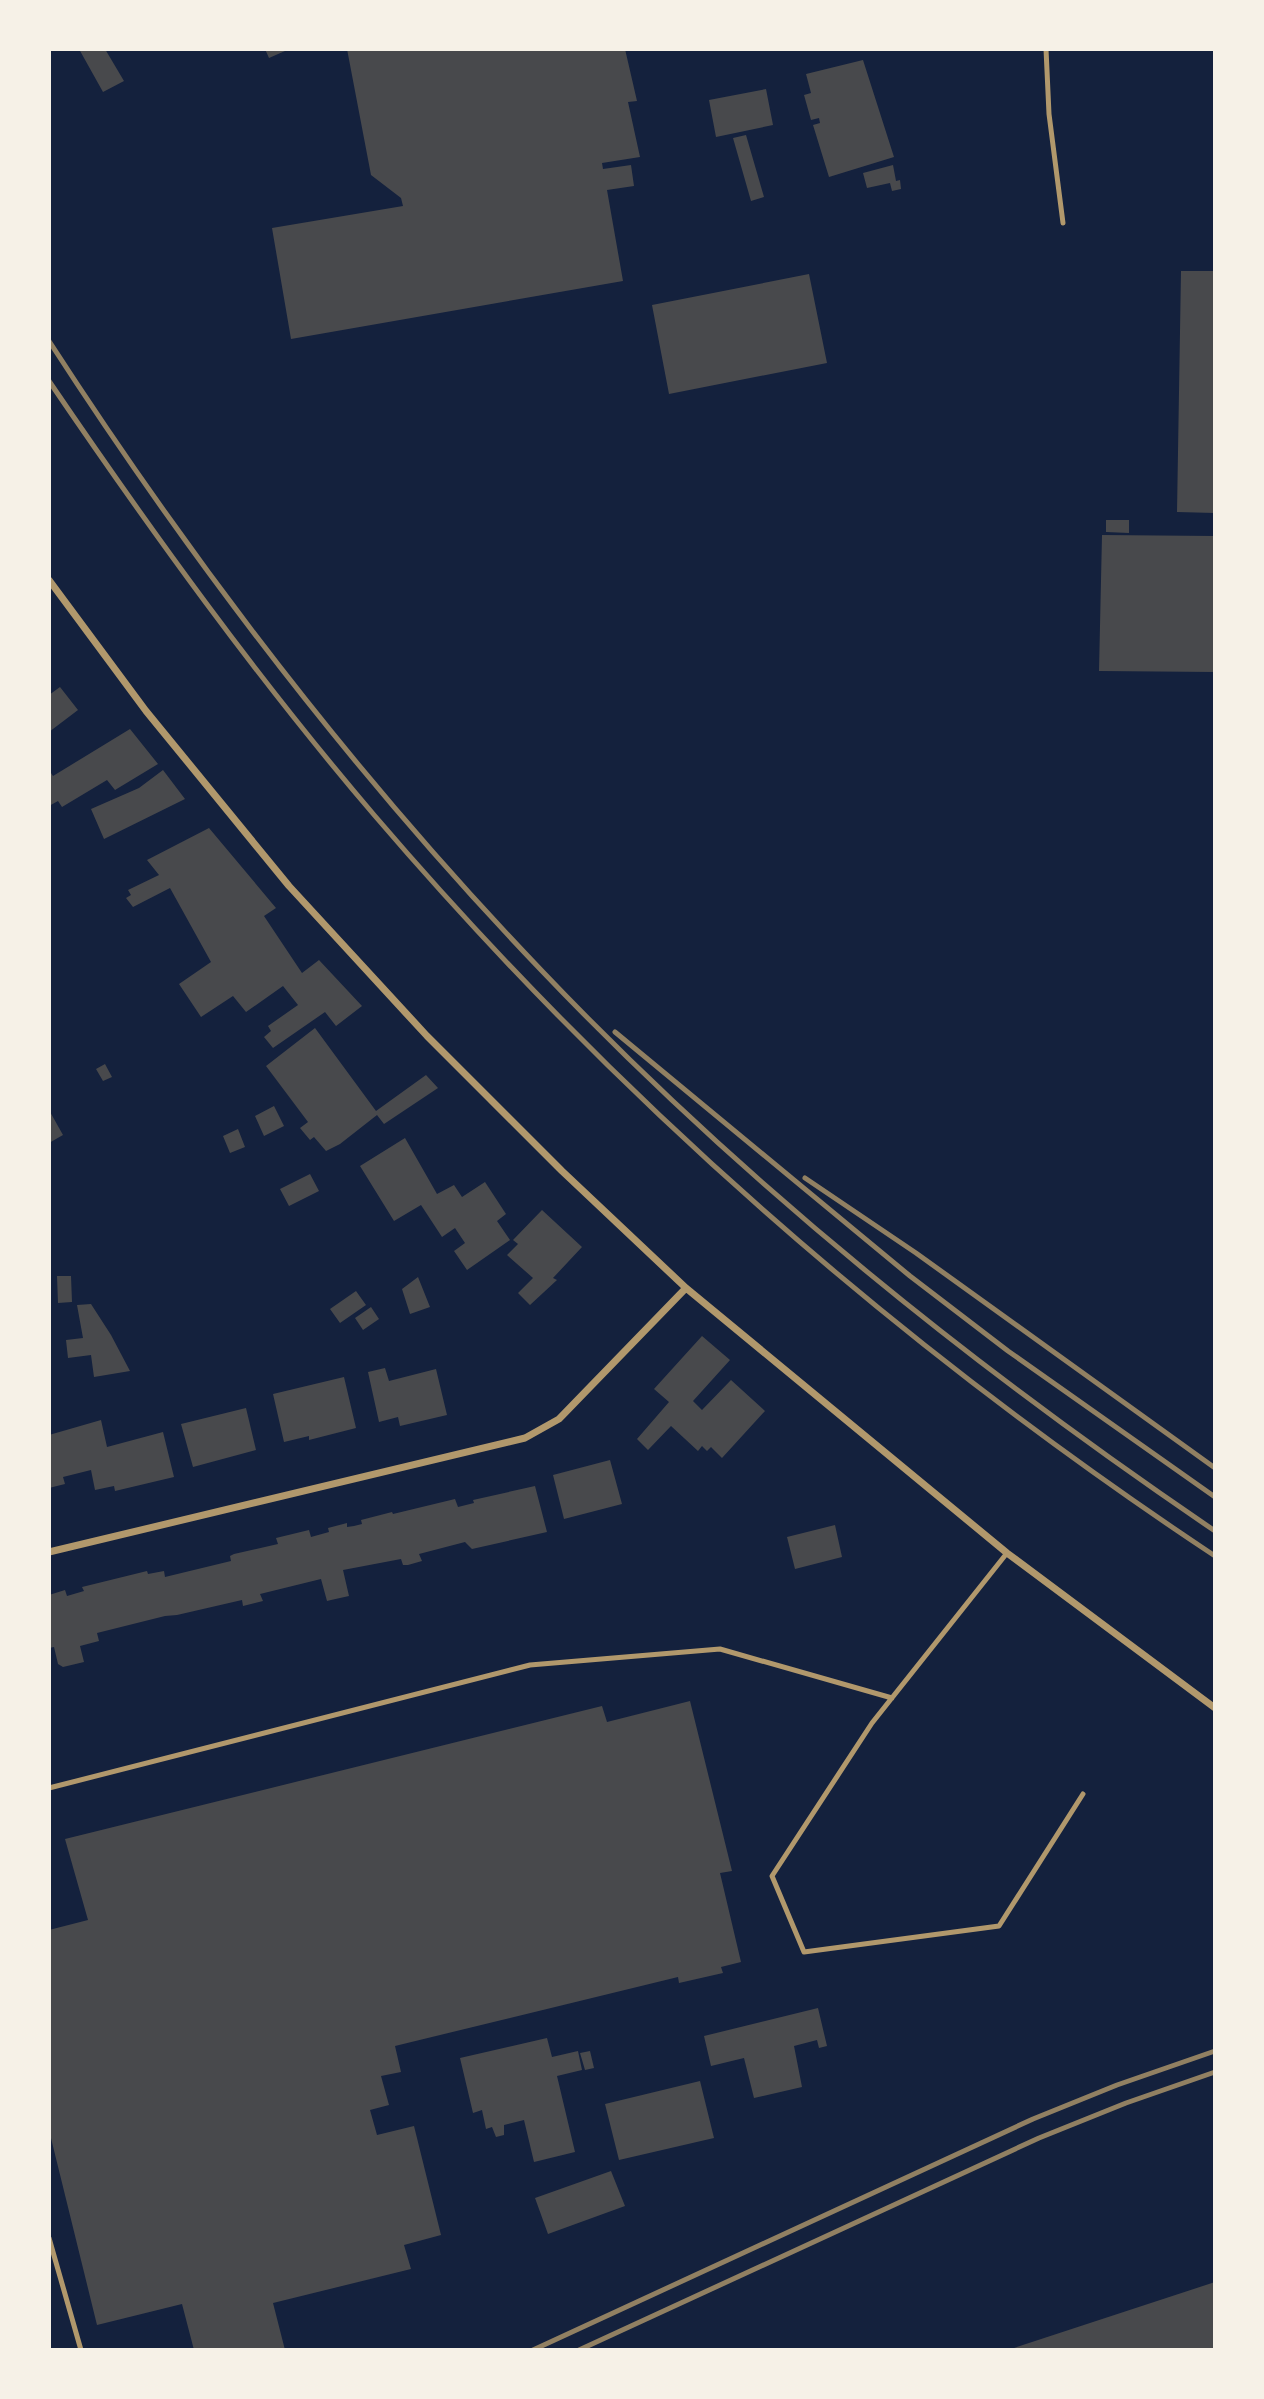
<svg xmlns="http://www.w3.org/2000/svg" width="1264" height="2399" viewBox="0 0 1264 2399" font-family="Merriweather,serif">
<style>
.building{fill:#48494c}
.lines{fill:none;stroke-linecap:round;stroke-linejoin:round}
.service{stroke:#b1986c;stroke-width:5}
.minor{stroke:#b1986c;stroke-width:7}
.rail{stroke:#918062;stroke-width:5}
</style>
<rect width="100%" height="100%" fill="#14213d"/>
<path class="building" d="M79,49H105L124,81L103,92Z
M265,49H285V51L269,58Z
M347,49H625L637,101L628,102L640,157L602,163L603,169L631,165L634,186L607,190L623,281L291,339L272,228L403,206L401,198L371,175Z
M863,60L894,157L829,177L813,125L820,123L819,118L811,120L804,95L811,93L806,74Z
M766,89L773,125L716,137L709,100Z
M746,135L764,197L751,201L733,138Z
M893,165L896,181L900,180L901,189L892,191L890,183L867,188L863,173Z
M1181,271H1215V513L1177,512Z
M809,274L827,363L669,394L652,305Z
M1106,520H1129V533L1106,532Z
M1102,535L1215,536V672L1099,671Z
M60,687L78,710L49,732V695Z
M130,729L158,764L115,790L107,780L62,807L58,801L49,806V770L53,776Z
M163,770L185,799L104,839L91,809L139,788Z
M209,828L276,908L264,916L302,973L319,960L362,1006L336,1026L325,1012L273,1048L264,1037L271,1031L268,1026L298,1005L283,986L246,1012L233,996L201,1017L179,984L211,962L170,888L133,907L126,898L131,895L128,890L159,875L147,860Z
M315,1028L376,1111L426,1075L438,1088L384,1124L377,1115L340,1144L326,1151L314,1137L310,1140L300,1128L308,1122L266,1066Z
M105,1064L112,1077L103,1081L96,1069Z
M274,1106L284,1126L264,1136L255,1116Z
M49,1110L63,1135L49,1143Z
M238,1129L245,1147L230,1153L223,1136Z
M405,1138L437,1194L454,1185L462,1197L485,1182L506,1214L497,1221L510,1240L467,1270L454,1251L465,1243L455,1228L442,1237L421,1205L394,1221L360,1166Z
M310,1174L319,1191L289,1206L280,1189Z
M542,1210L582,1247L553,1278L557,1280L530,1305L518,1293L533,1278L507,1255L518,1244L513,1240Z
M57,1276H71L72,1302L58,1303Z
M418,1277L430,1307L410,1314L402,1289Z
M356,1291L366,1305L340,1323L330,1309Z
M91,1304L111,1335L130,1371L94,1377L91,1355L68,1358L66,1340L83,1338L77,1305Z
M371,1307L379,1319L363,1330L355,1318Z
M702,1336L730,1360L693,1401L702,1410L731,1380L765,1411L722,1458L711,1447L707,1451L702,1446L698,1451L671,1426L648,1450L637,1439L669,1402L654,1389Z
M385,1368L389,1381L436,1369L447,1415L400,1426L398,1417L379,1422L368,1372Z
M344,1377L356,1428L309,1440V1436L284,1442L273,1394Z
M246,1408L256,1450L193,1467L181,1424Z
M101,1420L107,1447L163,1432L174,1477L115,1491L114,1486L95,1490L91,1470L63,1477L65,1484L49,1488V1435Z
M610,1460L622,1504L564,1519L553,1475Z
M535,1486L547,1532L472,1549L465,1542L419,1554L422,1561L408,1565H403L401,1559L343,1570L349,1596L331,1600L327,1601L321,1579L260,1594L263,1601L243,1606L242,1600L177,1615L165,1616L97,1633L99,1641L80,1646L84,1662L63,1667L58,1664L54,1647L49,1648V1595L65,1590L67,1596L84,1591L82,1587L147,1571L148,1574L164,1571L165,1577L231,1561L230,1556L234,1554L278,1544L276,1538L309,1530L311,1537L329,1532L328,1528L347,1523V1527L354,1526L362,1524L361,1520L392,1512L393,1514L455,1499L458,1507L474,1503L473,1500Z
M835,1525L842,1557L795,1569L787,1537Z
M690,1701L732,1871L720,1873L741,1962L721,1967L723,1973L679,1983L678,1977L395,2046L401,2072L381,2076L389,2105L370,2110L377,2135L414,2126L441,2235L404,2245L411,2269L273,2303L285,2350H194L182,2304L97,2325L49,2130V1930L88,1920L65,1839L602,1706L607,1722Z
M818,2008L827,2046L819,2048L817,2040L794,2046L802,2087L754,2098L744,2058L711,2066L704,2036Z
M547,2038L552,2057L578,2051L582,2070L557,2076L575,2152L534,2162L524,2120L504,2125V2135L496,2137L492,2127L486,2129L482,2110L473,2113L460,2058Z
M590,2051L594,2068L585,2070L580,2053Z
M700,2081L714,2138L619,2160L605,2104Z
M611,2171L625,2206L548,2234L535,2198Z
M1215,2282V2350H1011V2349Z"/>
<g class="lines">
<path class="service" d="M1046,49L1049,114L1063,223
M1007,1553L872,1723L772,1876L804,1952L999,1926L1083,1794
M49,1788L530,1665L720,1649L892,1698
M49,2238L81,2350"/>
<path class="minor" d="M49,580L146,711L289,886L427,1036L562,1171L686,1288L1007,1553L1215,1708
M49,1552L525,1438L559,1419L686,1288"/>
<path class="rail" d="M49,341C194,565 357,778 542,971C744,1183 973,1367 1215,1531
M49,381C151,531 257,678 375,816C619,1101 903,1349 1215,1556
M615,1032L910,1276L1008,1351L1215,1497
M805,1178L916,1253L1215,1468
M533,2350L1033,2119L1117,2085L1215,2051
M579,2350L1039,2138L1126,2103L1215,2072"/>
</g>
<rect width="1264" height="2399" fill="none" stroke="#f6f1e7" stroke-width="102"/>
</svg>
